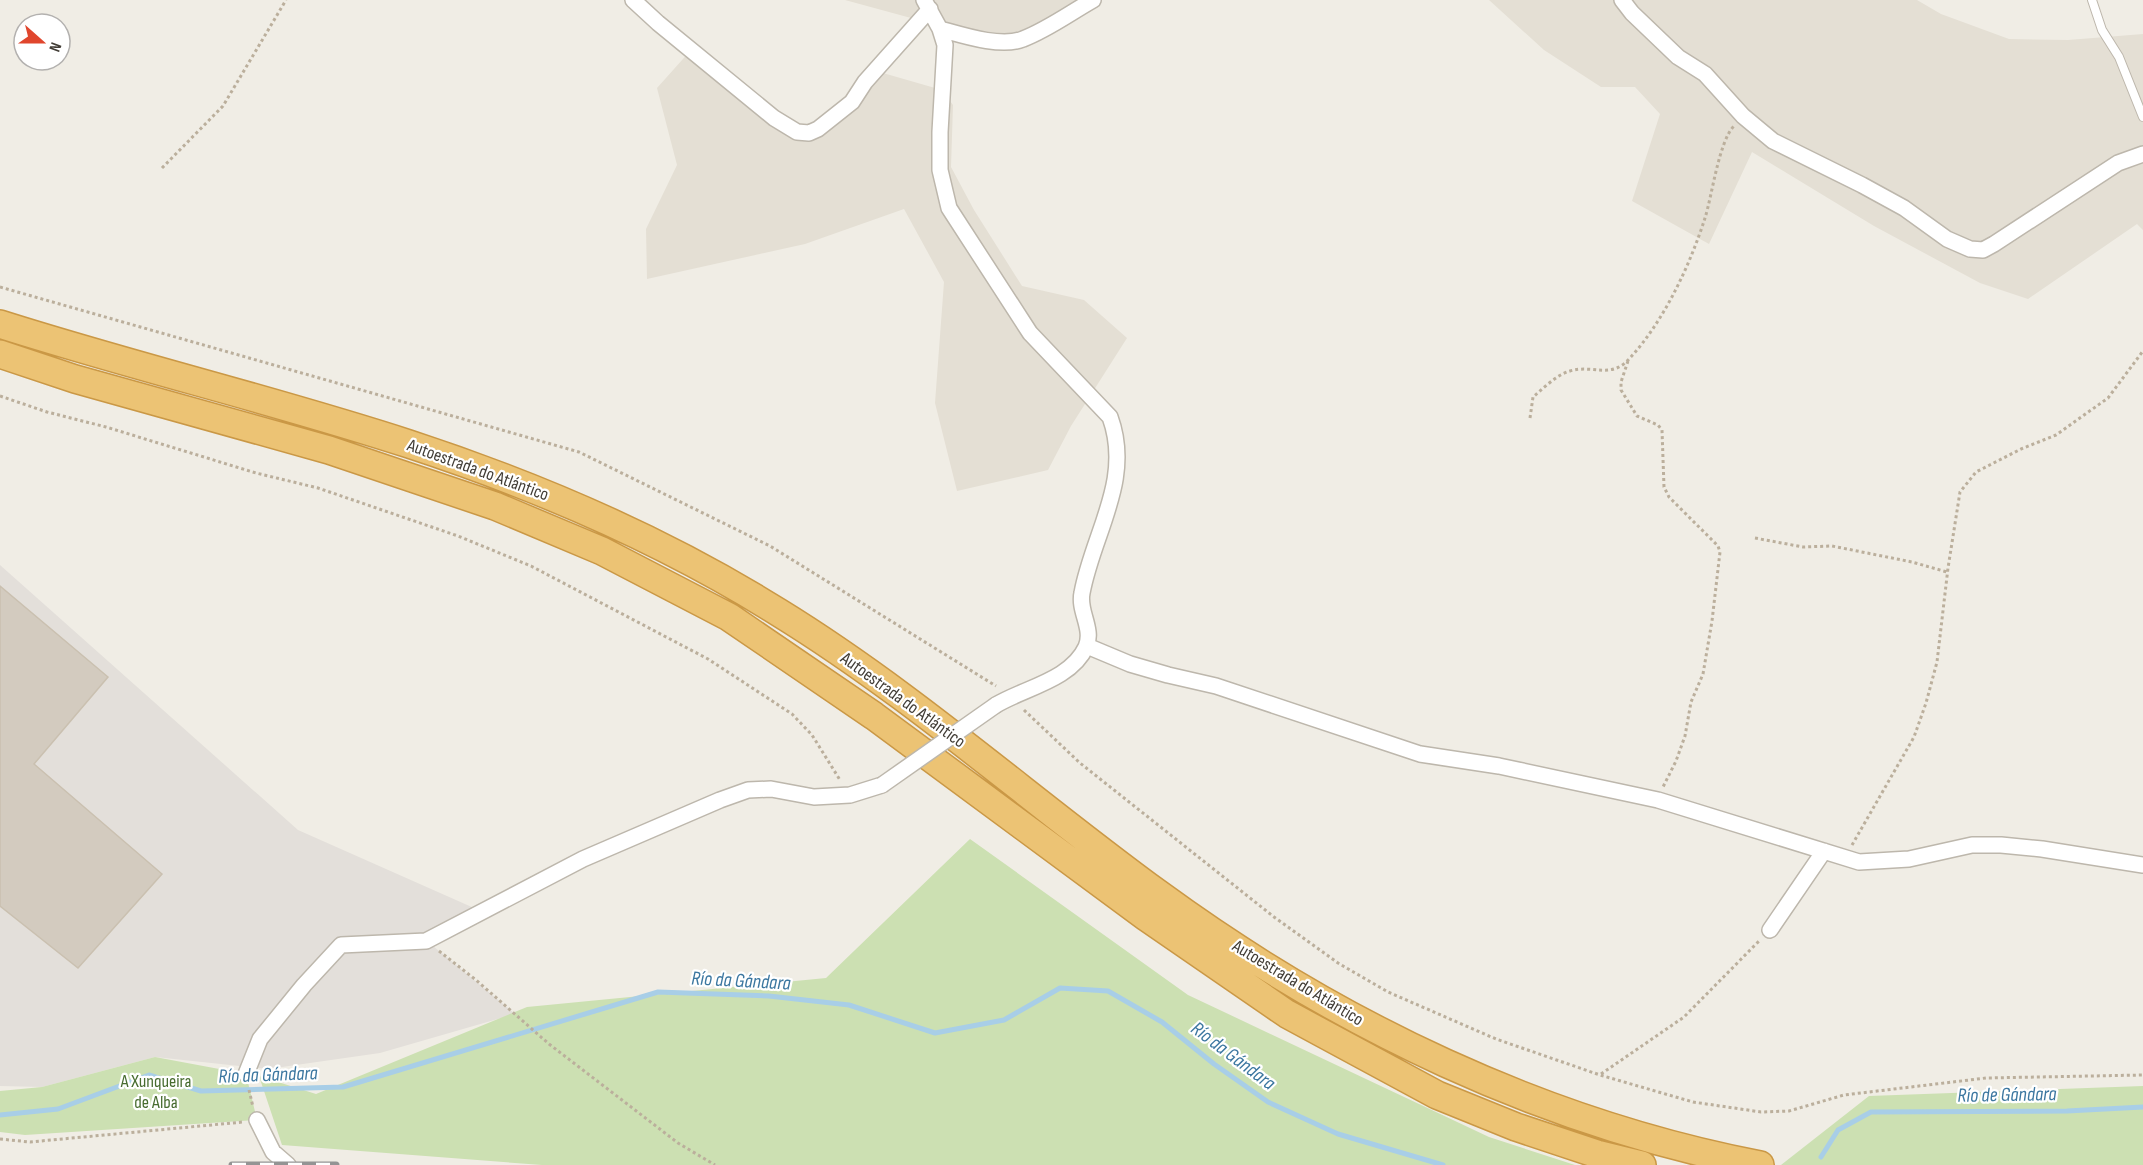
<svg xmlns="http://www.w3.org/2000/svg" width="2143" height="1165" viewBox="0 0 2143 1165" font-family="'Sofia Sans Condensed',sans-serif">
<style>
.residential{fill:#e4dfd4}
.industrial{fill:#e3dfda}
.green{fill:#cce0b2}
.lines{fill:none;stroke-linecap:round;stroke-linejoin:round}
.stream{stroke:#a8cee7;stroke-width:5}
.building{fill:#d3cbbf;stroke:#cac0b0;stroke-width:1.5}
.service-casing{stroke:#bdb7ac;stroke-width:10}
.minor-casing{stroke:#bdb7ac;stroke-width:18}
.motorway-casing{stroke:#ca9846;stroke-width:30}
.path{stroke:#bbaf9c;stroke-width:3;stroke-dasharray:3 3;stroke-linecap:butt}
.service{stroke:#fff;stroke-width:8}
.minor{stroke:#fff;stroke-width:15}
.motorway{stroke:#ecc374;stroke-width:27}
.rail-casing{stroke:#949494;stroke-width:7}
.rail{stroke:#fff;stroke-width:4.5;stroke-dasharray:14;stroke-linecap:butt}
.minor-bridge-casing{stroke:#bdb7ac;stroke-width:18;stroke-linecap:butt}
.minor-bridge{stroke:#fff;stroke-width:15}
.labels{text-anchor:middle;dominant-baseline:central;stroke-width:4.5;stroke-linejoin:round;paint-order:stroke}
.street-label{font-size:18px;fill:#423d36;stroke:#fff}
.park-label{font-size:18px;fill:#486c30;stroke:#fff}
.water-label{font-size:20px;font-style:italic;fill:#3c77a0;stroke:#fff}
</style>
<rect width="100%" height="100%" fill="#f0ede5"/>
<path class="residential" d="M845,0H1093L1021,40L966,37L911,18Z
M1489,0H1917L1941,14L2009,39L2068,40L2143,34V230L2137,224L2028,299L1980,283L1874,226L1752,152L1709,244L1632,201L1660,114L1635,87H1601L1544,50Z
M691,50L809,137L876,71L942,90L953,105L951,167L974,210L1022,286L1084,300L1127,338L1071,426L1048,470L957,491L935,403L944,282L904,209L805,244L647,279L646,229L677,165L657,88Z"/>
<path class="industrial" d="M0,565L298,830L483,912L427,941L515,1014L380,1053L268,1069L155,1057L42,1087L0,1086Z"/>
<path class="green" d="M970,839L1188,995L1489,1137L1575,1165H542L282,1145L259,1076L316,1094L527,1007L826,978Z
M155,1057L246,1074L257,1120L25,1135L0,1132V1091L42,1087Z
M2143,1086V1165H1781L1869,1096Z"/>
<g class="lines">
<path class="stream" d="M0,1115L58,1109L149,1075L201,1091L343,1087L658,992L769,996L849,1005L935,1033L1004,1020L1060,988L1108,991L1162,1022L1214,1064L1268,1102L1338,1134L1443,1165
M1821,1157L1838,1130L1871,1112L2067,1111L2143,1107"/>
</g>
<path class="building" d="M0,586L108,677L34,764L162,874L78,968L0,906Z"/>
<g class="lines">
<defs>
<path id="service" d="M2092,0L2102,30L2119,57L2143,117"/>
<path id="minor" d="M633,0L658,23L774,118L797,132L809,133L818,129L852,102L865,82L930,9
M924,0L940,29L945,45L940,132V170L949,208L1030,333L1110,417C1133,480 1093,533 1082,593C1078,611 1094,629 1086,647C1071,680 1024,688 996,705
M1622,0L1632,13L1678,57L1705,74L1743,116L1773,141L1862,185L1904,208L1947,239L1970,249L1983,250L1994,244L2118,163L2143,154
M940,29C962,35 1001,48 1023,39C1047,30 1070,13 1093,0
M1087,646L1130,664L1168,675L1216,686L1420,754L1499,766L1658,800L1859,862L1909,859L1972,845H2001L2042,849L2143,865
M1770,930L1824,851
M246,1074L260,1039L304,985L341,945L426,941L583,859L720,800L748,790L771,789L814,797L850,795L882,785
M257,1120L273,1152L288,1165"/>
<path id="motorway" d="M0,324C135,367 274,400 409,444C537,486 663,540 778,612C913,695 1032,802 1160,895C1338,1025 1543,1123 1760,1165
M0,354L75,379L329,450L495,506L602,551L729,617L874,716L1146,917L1287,1014L1437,1095L1516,1127L1597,1154L1642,1165"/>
</defs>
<use href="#service" class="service-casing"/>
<use href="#minor" class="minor-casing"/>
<use href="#motorway" class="motorway-casing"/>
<path class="path" d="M162,168L223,106L286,0
M0,287L579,452L770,546L996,686
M1628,361L1621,382V390L1637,416L1658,425L1662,430L1664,487L1669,497L1718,546L1720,552L1712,621L1703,674L1691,702L1685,736L1676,761L1663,787
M0,396L47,412L106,427L256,473L318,488L458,536L531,566L708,659L792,714L812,735L840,780
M1530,418L1533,397C1544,388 1556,375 1570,371C1593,364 1611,380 1630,358C1664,321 1690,265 1705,218C1712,196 1719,141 1734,126
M1755,538L1803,547L1832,546L1912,562L1947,572
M1024,710L1080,763L1274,917L1338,963L1388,992L1496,1039L1600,1075L1693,1102L1761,1112L1789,1111L1844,1095L1986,1078L2143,1075
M1852,845L1914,737L1926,703L1937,662L1948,568L1960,492L1976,472L2021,449L2056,435L2108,398L2143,351
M439,951L476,980L549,1044L678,1143L715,1165
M1601,1074L1684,1017L1760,940
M249,1090L253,1107
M0,1139L30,1142L243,1122"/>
<use href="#service" class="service"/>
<use href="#minor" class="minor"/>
<use href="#motorway" class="motorway"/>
<defs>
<path id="rail" d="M232,1165H336"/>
</defs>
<use href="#rail" class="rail-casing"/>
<use href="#rail" class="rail"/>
<defs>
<path id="minor-bridge" d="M882,785L996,705"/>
</defs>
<use href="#minor-bridge" class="minor-bridge-casing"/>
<use href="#minor-bridge" class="minor-bridge"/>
</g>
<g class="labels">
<g class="street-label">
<text transform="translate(478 470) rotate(20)">Autoestrada do Atlántico</text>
<text transform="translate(903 700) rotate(36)">Autoestrada do Atlántico</text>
<text transform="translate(1298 983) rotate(31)">Autoestrada do Atlántico</text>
</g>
<g class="park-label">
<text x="156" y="1081">A Xunqueira<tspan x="156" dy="21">de Alba</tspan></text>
</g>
<g class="water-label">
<text transform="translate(741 981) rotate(3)">Río da Gándara</text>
<text transform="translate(1233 1056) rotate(37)">Río da Gándara</text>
<text transform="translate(268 1075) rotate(-2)">Río da Gándara</text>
<text transform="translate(2007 1095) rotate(-1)">Río de Gándara</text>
</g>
</g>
<g transform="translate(42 42) rotate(111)"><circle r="28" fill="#ffffff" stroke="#b3b1af" stroke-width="1.5"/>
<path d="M0-4.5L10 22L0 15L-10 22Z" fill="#e0462d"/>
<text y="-9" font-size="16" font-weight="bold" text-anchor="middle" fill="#423d36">N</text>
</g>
</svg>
